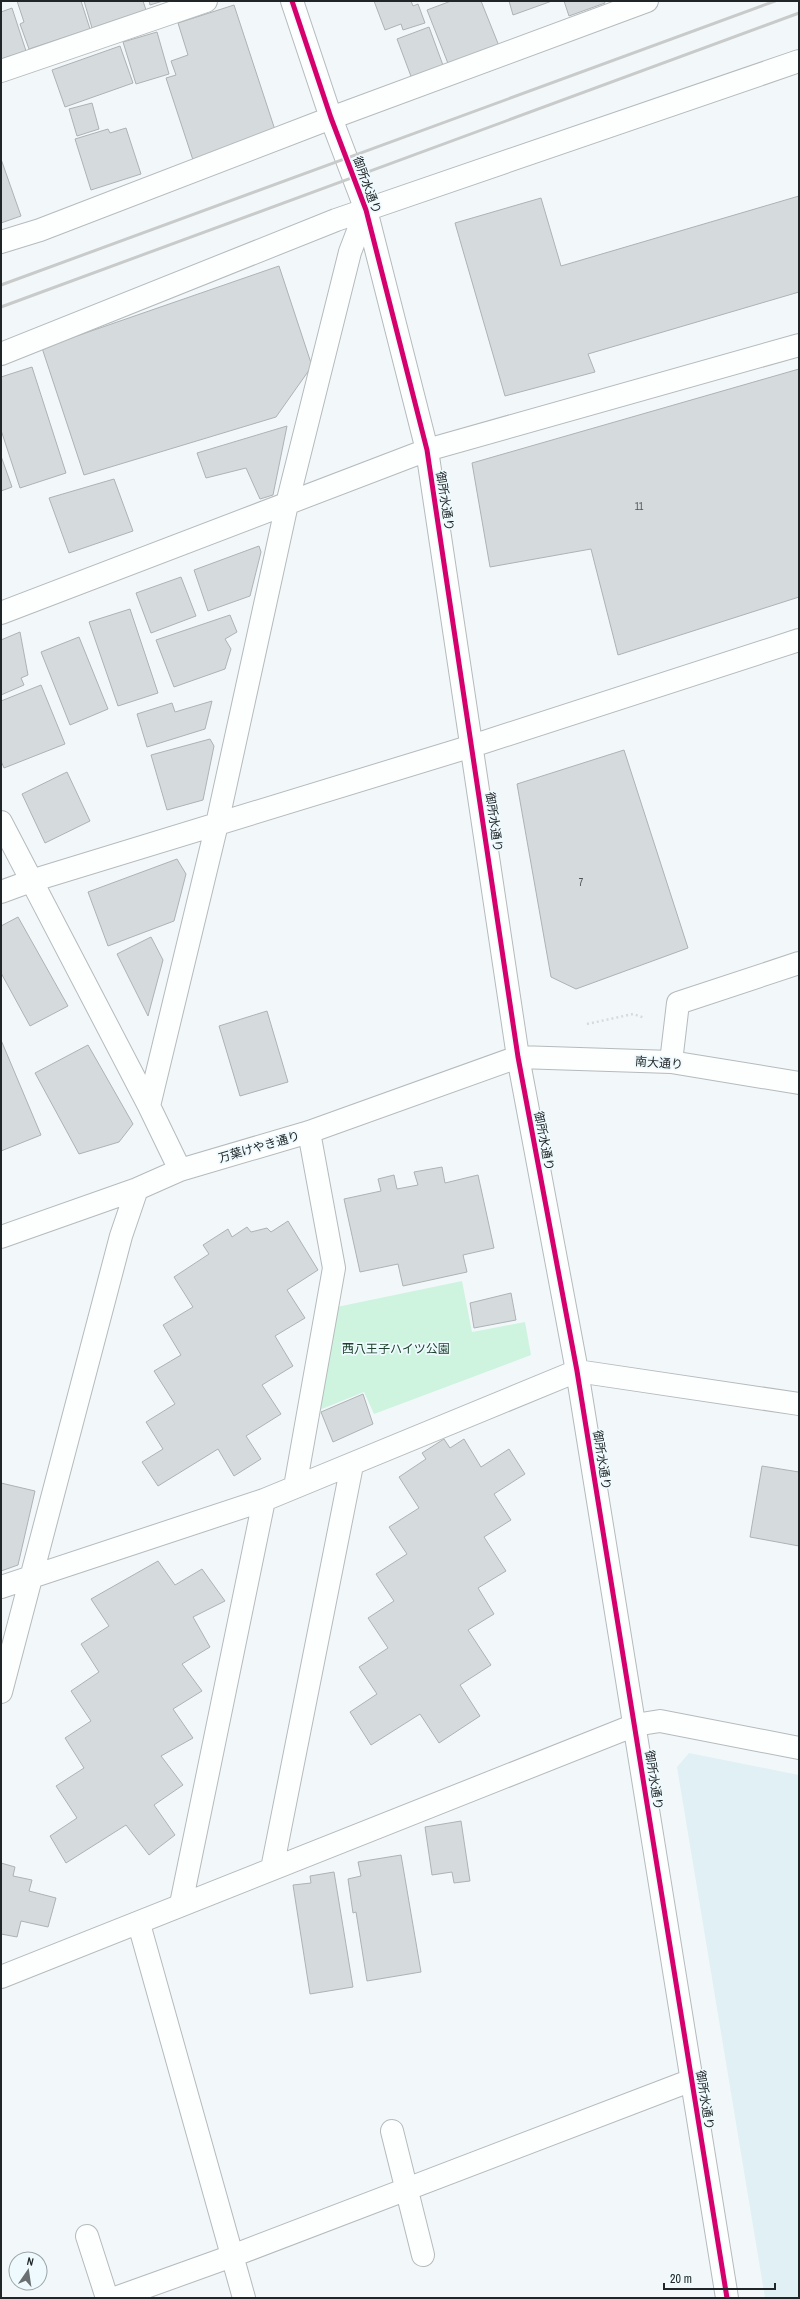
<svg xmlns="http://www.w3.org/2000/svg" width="800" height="2299" viewBox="0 0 800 2299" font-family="'Archivo Narrow','Noto Sans JP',sans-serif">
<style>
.built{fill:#e0f0f5}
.green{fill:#cef4e0}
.building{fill:#d5dadc;stroke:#aeb2b5}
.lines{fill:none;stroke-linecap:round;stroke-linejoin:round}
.minor-casing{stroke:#b5babc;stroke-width:24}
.path{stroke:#d8dadb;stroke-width:2.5;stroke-dasharray:2 3;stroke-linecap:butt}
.minor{stroke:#fdfefe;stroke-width:22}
.rail{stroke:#c9cbcb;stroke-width:3}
.cycleway-casing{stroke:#eefafe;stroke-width:8}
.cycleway{stroke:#d6006c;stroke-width:5}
.labels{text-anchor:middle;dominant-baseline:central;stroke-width:3.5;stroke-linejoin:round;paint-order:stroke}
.number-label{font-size:10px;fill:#4d5355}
.street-label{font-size:12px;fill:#202628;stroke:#eefafe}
.park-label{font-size:12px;fill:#1d412d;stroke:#eefafe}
</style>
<rect width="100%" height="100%" fill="#f2f8fa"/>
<path class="built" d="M689,1753L799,1775V2298H765L677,1767Z"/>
<path class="green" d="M462,1281L472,1332L525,1322L531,1355L374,1414L364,1392L307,1415L327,1309Z"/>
<path class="building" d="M17,1H81L90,29L29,49L20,24L24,22Z
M84,1H143L146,10L92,28Z
M149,1H163L150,5Z
M374,1H411L413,6L418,4L425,23L403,30L401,24L385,30Z
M451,1H481L499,46L449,66L427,10Z
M509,1H552L513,15Z
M564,1H604L605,3L569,16Z
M234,5L276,133L193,160L166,78L176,75L171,61L188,55L178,23Z
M12,8L26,51L1,59V12Z
M429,27L444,68L412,79L397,39Z
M157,32L169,74L136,84L123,42Z
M120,46L133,83L65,107L52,70Z
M92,103L99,129L77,136L69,109Z
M126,128L141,174L91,190L75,139L108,129L110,133Z
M1,159L21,216L1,223Z
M799,196V292L588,354L595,372L505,396L455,223L541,198L561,266Z
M279,266L312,366L276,417L84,475L42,348Z
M32,367L66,473L20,488L1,430V377Z
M799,369V597L618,655L591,549L490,567L472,463Z
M287,426L273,495L260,499L246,468L206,478L197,453Z
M1,456L12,487L1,491Z
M114,479L133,531L69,553L49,498Z
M259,546L261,552L250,596L208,611L194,570Z
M181,577L196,616L151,633L136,593Z
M130,609L158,693L118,706L89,622Z
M230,615L237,632L225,639L231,649L225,669L174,687L156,640Z
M20,632L28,675L21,678L24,685L1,695V640Z
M79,637L108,709L70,725L41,652Z
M41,685L65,744L4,768L1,761V701Z
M212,701L205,729L147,747L137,714L172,703L175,712Z
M210,739L214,746L203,800L167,810L151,755Z
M624,750L688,948L576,989L551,977L517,784Z
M67,772L90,821L45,843L22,794Z
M177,859L186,874L174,921L108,946L88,892Z
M18,917L68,1006L30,1026L1,973V926Z
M151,937L163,960L148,1016L117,954Z
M267,1011L288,1082L240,1096L219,1026Z
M1,1040L41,1135L1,1151Z
M88,1045L133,1124L119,1142L79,1154L35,1073Z
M442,1167L445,1183L478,1175L494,1248L463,1255L467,1272L403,1286L398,1264L360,1272L344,1199L381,1191L378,1179L394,1175L397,1189L418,1185L414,1172Z
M288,1221L318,1270L287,1290L305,1318L275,1336L293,1366L262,1385L281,1414L246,1436L261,1459L234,1476L218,1449L158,1486L142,1462L163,1449L146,1422L175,1404L154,1371L181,1355L163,1325L193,1307L174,1277L209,1254L203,1245L228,1229L232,1237L247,1227L251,1232L267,1228L271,1232Z
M511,1293L516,1320L474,1328L470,1303Z
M363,1394L373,1424L333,1442L321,1412Z
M444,1439L450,1448L464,1439L481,1467L509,1449L525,1474L494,1494L511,1520L484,1537L506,1571L478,1588L494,1614L468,1630L491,1665L460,1685L480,1716L439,1743L420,1714L371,1745L350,1712L377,1694L359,1667L388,1648L368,1618L394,1601L376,1574L407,1554L389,1527L419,1508L399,1477L426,1459L422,1453Z
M762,1466L799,1472V1546L750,1537Z
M1,1483L35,1491L18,1565L1,1571Z
M158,1561L175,1585L202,1569L225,1601L193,1617L210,1647L182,1664L202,1691L173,1709L193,1738L161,1756L183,1785L154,1805L175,1835L149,1855L126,1825L66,1863L50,1836L77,1818L56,1786L84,1768L65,1738L91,1721L71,1691L99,1672L81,1644L109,1626L91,1599Z
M461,1821L470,1881L454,1883L452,1872L432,1875L425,1827Z
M401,1855L421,1972L367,1981L356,1912L353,1913L348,1879L361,1876L358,1862Z
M1,1863L15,1867L13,1876L32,1880L29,1891L56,1898L48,1927L21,1921L17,1937L1,1934Z
M334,1872L353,1987L310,1994L293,1885L311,1883L310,1876Z"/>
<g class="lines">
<defs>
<path id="minor" d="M292,1L331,118L366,210L427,450L518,1057L577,1371L727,2298
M1,71L206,1
M1,242L40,230L331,118L647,1
M1,354L336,220L799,61
M1,613L427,450L799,345
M1,822L149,1106
M1,892L31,881L472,746L799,640
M671,1062L678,1003L799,963
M180,1170L149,1106L217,824L287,504L350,252L366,210
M1,1237L137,1189L180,1170L309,1132L518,1057L671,1062L799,1083
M295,1487L334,1268L309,1132
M1,1587L264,1500L577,1371L799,1404
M1,1692L121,1236L137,1189
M272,1869L352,1465
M181,1904L264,1500
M139,1924L244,2298
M1,1977L635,1725L660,1721L799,1748
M392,2131L423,2255
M87,2236L107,2298
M115,2298L232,2256L692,2080"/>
</defs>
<use href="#minor" class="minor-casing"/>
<path class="path" d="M587,1024L633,1014L645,1018"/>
<use href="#minor" class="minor"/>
<path class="rail" d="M1,285L775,1
M1,307L799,13"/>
<defs>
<path id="cycleway" d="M292,1L331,118L366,210L427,450L518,1057L577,1371L727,2298"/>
</defs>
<use href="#cycleway" class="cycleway-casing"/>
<use href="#cycleway" class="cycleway"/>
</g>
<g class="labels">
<g class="number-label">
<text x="639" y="506">11</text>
<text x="581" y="882">7</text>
</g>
<g class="street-label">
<text transform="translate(367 185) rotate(70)">御所水通り</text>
<text transform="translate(445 501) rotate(81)">御所水通り</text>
<text transform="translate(494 822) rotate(82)">御所水通り</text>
<text transform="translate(659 1063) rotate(4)">南大通り</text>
<text transform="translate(544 1141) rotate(79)">御所水通り</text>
<text transform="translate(259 1147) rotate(-16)">万葉けやき通り</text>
<text transform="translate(602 1460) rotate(81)">御所水通り</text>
<text transform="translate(654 1780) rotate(81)">御所水通り</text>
<text transform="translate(705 2100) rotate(81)">御所水通り</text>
</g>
<g class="park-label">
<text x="396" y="1349">西八王子ハイツ公園</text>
</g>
</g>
<rect width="800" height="2299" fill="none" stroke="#202628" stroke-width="4"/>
<g transform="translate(28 2271) rotate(13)"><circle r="19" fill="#eefafe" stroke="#9ca5a8"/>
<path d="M0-3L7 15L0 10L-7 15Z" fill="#6a7072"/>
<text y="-6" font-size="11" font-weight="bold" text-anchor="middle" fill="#202628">N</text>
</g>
<path d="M664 2283v6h111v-6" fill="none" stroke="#202628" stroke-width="2"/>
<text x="670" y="2283" font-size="12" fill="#202628" stroke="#eefafe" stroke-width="3" paint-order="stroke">20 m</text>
</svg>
